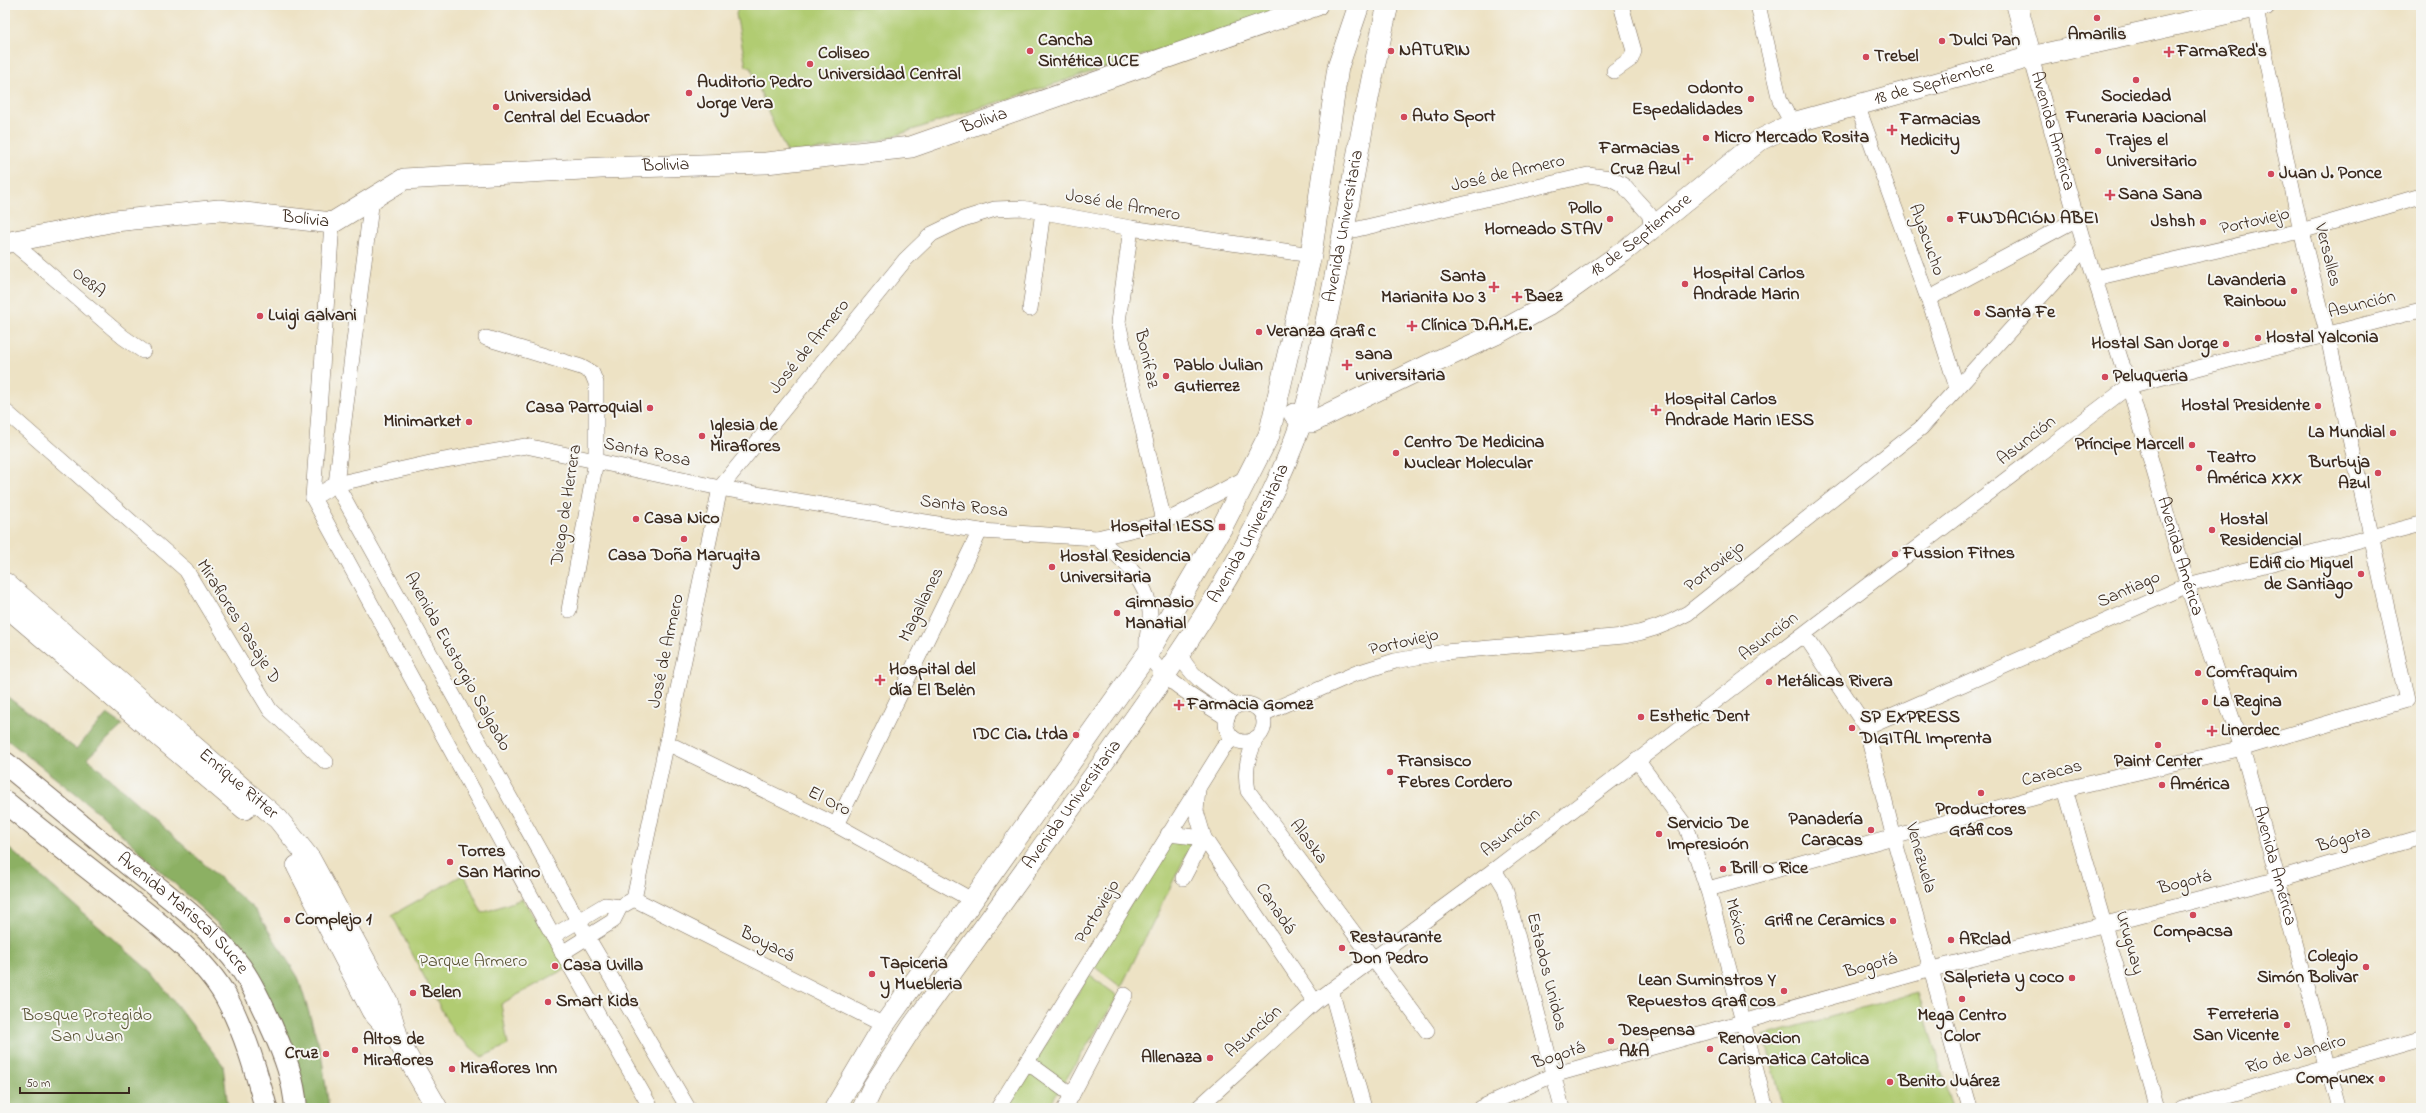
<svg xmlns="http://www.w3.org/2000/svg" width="2426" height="1113" viewBox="0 0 2426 1113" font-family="'Indie Flower',sans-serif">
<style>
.green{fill:#b1cc72;stroke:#767b48}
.forest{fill:#8cb064;stroke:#646d41}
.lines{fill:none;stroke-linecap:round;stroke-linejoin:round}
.street-casing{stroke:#796a58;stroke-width:16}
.secondary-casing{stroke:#796a58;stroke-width:22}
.primary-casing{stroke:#796a58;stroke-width:24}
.street{stroke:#fff;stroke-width:15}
.secondary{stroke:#fff;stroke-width:21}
.primary{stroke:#fff;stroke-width:22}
.poi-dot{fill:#d1495b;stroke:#f6f6f2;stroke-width:1.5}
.labels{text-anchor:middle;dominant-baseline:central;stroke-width:4;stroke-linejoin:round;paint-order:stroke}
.poi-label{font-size:18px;font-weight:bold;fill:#3b2a1e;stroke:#f6f6f2;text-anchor:start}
.street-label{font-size:18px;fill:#3b2a1e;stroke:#f6f6f2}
.park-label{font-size:18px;fill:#585233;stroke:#f6f6f2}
</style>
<rect width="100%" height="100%" fill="#f6f6f2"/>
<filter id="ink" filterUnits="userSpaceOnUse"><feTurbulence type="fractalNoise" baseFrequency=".025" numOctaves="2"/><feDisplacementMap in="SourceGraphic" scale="8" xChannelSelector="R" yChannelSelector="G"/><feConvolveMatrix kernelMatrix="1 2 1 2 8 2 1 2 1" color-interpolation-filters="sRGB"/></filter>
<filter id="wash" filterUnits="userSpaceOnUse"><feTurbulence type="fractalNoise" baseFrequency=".012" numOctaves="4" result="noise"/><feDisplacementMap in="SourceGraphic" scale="16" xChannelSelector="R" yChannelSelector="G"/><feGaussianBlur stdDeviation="0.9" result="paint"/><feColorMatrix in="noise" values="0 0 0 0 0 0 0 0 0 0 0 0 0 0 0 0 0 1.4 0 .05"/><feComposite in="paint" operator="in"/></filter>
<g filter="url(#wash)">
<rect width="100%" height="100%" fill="#ede2c4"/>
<path class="green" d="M739,5H1298L878,141L788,154L772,121L751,68L746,66L736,14Z
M1173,837L1192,843L1121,987L1092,965Z
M464,874L482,913L522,899L570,966L501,1004L508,1045L482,1057L453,1032L392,915Z
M1089,975L1118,996L1048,1108H1006Z
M1918,992L1952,1108H1784L1764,1036Z"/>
<path class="forest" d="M5,695L76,749L107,714L123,725L87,758L256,911L298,977L321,1052L329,1108H302L275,1014L245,949L93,808L5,738Z
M5,845L152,973L223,1065L228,1108H5Z"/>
</g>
<g filter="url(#ink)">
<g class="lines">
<defs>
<g id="street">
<path d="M1758,5L1780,101L1787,114L1796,122"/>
<path id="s1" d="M2031,57L2085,248L2129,386L2190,593L2242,748L2340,1108"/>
<path d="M1614,71L1631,59L1634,51L1621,5"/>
<path d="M1857,105L1934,315L1957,388"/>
<path d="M372,198L336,484L585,933L688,1108"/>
<path d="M332,223L313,498L549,929L651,1108"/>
<path d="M1131,228L1118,322L1164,521"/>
<path d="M1345,232L1588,175L1610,178L1623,185L1649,214L1651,222L1648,231"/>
<path d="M11,241L123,337L143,351"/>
<path d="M2095,278L2301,231L2421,196"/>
<path d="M1928,299L2077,219"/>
<path d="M1030,309L1043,211"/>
<path d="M486,338L581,367L592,373L596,383V461L569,610"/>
<path d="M5,411L186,570L270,710L326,762"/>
<path d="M313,498L336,484L439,461L526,446L720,488L980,531L1097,538L1156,524L1176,516L1249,476"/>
<path d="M1097,538C1121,557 1152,584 1150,619C1149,630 1144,644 1149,655C1162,681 1203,702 1227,718"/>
<path d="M1800,638L1806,639L1810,643L1866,727L1895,842L1970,1108"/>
<path d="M1180,654C1190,678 1215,691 1236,706"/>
<circle cx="1245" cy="723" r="19"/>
<path d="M1263,714L1354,674L1395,661L1445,652L1624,636C1648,632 1667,625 1688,613L1921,428L2085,248"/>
<path d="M1866,727L2188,585L2421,524"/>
<path d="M1256,738C1248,757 1244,770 1248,791L1427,1031"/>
<path d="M667,743L836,825L972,900"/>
<path d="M1637,760L1687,828L1709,894L1766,1108"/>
<path d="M1198,789L1196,811L1204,838L1315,1002"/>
<path d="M2065,789L2157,1108"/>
<path d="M836,825L980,531"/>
<path d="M1168,834L1204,838"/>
<path d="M1494,870L1505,888L1562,1108"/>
<path d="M1183,878L1204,838"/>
<path d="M1708,889L2065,789L2247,747L2407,700L2327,333L2301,231L2255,5"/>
<path d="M634,899L720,488L905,260L932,234L963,219L995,209L1022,208L1131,228L1311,255"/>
<path d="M634,899L884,1025"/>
<path d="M553,936L605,905L620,907"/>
<path d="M562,953L613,921L620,907L634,899"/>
<path d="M1331,990L1364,1108"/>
<path d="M1027,1062L1072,1095"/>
<path d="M998,1108L1223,748L1233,738"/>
<path d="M1065,1108L1125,995"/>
<path d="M1198,1108L1315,1002L1494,870L2129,386L2421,310"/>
<path d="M1480,1108L1553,1075L1921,972L2286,877L2421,837"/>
<path d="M2181,1108L2421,1039"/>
</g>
<g id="secondary">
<path d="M2017,5L2031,57"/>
<path id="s2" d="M5,243L115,221L219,210L332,223L404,179L601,168L766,163L911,147L1317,5"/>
<path id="s3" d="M1294,414L1302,422H1312L1431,364L1496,334L1547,306L1623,252L1760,140L1796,122L2031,57L2265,5"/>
<path id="s4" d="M5,583L278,819L310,859L387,1001L399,1042L437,1108"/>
<path d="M5,605L245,809"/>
<path d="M297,866L372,1011L396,1038"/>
<path d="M835,1108L884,1025L1148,653L1222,527L1269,435L1311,255L1338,67L1359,5"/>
<path id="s5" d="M863,1108L873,1087L912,1027C974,941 1036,855 1098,770C1176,661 1256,550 1301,423C1313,388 1319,351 1327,316C1349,213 1363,108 1388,5"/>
</g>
<g id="primary">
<path id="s6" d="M5,763C44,795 83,827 123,860C163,893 210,925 241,968C254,987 264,1009 273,1030C285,1056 294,1080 296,1108"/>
<path d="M5,802C42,832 79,861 116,890C153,919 203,956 226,997C245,1032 256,1071 266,1108"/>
</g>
</defs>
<use href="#street" class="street-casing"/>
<use href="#secondary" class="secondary-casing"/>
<use href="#primary" class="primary-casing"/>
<use href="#street" class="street"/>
<use href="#secondary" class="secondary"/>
<use href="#primary" class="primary"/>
</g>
</g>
<g class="poi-dot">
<circle cx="2097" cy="18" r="4"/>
<circle cx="1942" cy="41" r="4"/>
<circle cx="1030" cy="51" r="4"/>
<circle cx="1391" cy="51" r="4"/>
<path d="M2167 46h4v4h4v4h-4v4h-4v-4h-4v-4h4z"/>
<circle cx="1866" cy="57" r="4"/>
<circle cx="810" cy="64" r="4"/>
<circle cx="2136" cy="80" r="4"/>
<circle cx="689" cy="93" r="4"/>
<circle cx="1751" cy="99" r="4"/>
<circle cx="496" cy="107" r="4"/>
<circle cx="1404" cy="117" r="4"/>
<path d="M1890 124h4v4h4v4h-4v4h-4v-4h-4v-4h4z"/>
<circle cx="1706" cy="138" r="4"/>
<circle cx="2098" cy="151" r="4"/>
<path d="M1686 153h4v4h4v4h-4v4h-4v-4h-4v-4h4z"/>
<circle cx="2271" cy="174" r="4"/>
<path d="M2108 189h4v4h4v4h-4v4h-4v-4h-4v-4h4z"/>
<circle cx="1610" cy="219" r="4"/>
<circle cx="1950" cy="219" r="4"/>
<circle cx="2203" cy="222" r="4"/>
<circle cx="1685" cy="284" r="4"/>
<path d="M1492 281h4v4h4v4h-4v4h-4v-4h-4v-4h4z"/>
<circle cx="2294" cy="291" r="4"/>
<path d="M1515 291h4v4h4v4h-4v4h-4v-4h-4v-4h4z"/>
<circle cx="1977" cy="313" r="4"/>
<circle cx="260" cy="316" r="4"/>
<path d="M1410 320h4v4h4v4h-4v4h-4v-4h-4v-4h4z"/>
<circle cx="1259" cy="332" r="4"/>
<circle cx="2258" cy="338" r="4"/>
<circle cx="2226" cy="344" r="4"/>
<path d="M1345 359h4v4h4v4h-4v4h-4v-4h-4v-4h4z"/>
<circle cx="1166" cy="376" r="4"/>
<circle cx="2105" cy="377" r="4"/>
<circle cx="2318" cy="406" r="4"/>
<circle cx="650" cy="408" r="4"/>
<path d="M1654 404h4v4h4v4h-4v4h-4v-4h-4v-4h4z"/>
<circle cx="469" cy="422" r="4"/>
<circle cx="2393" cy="433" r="4"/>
<circle cx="702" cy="436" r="4"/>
<circle cx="2192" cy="445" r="4"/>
<circle cx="1396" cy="453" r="4"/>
<circle cx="2199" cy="468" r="4"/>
<circle cx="2378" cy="473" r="4"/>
<circle cx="636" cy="519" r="4"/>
<rect x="1218" y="523" width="8" height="8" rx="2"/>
<circle cx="2212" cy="530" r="4"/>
<circle cx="684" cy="539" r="4"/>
<circle cx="1895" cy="554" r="4"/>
<circle cx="1052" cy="567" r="4"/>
<circle cx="2361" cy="574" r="4"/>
<circle cx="1117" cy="613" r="4"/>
<circle cx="2198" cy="673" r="4"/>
<path d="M878 674h4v4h4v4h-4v4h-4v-4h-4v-4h4z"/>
<circle cx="1769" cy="682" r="4"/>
<circle cx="2205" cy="702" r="4"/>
<path d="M1177 699h4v4h4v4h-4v4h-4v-4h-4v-4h4z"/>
<circle cx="1641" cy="717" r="4"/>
<circle cx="1852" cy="728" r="4"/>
<path d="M2210 725h4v4h4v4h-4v4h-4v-4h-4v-4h4z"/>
<circle cx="1076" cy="735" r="4"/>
<circle cx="2158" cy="745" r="4"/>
<circle cx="1390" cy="772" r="4"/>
<circle cx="2162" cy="785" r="4"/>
<circle cx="1981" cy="793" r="4"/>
<circle cx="1871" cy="830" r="4"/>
<circle cx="1659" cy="834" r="4"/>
<circle cx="450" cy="862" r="4"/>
<circle cx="1723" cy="869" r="4"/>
<circle cx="2193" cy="915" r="4"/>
<circle cx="287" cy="920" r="4"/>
<circle cx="1893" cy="921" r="4"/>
<circle cx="1951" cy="940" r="4"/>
<circle cx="1342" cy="948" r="4"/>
<circle cx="555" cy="966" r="4"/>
<circle cx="2366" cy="967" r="4"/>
<circle cx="872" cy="974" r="4"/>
<circle cx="2072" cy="978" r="4"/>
<circle cx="1784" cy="991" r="4"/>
<circle cx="413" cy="993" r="4"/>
<circle cx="1962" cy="999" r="4"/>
<circle cx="548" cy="1002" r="4"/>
<circle cx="2287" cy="1025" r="4"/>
<circle cx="1611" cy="1041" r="4"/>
<circle cx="1710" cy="1049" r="4"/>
<circle cx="355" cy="1050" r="4"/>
<circle cx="326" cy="1054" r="4"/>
<circle cx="1210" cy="1058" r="4"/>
<circle cx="452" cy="1069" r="4"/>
<circle cx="2382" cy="1079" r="4"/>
<circle cx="1890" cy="1082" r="4"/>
</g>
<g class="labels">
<g class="poi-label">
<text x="2097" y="35" text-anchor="middle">Amarilis</text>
<text x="1038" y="41">Cancha<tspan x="1038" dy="21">Sintética UCE</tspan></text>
<text x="1950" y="41">Dulci Pan</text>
<text x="1399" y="51">NATURIN</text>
<text x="2177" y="52">FarmaRed's</text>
<text x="818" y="54">Coliseo<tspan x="818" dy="21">Universidad Central</tspan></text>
<text x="1874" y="57">Trebel</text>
<text x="697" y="83">Auditorio Pedro<tspan x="697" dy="21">Jorge Vera</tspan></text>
<text x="1743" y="89" text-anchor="end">Odonto<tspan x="1743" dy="21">Espedalidades</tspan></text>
<text x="504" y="97">Universidad<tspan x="504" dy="21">Central del Ecuador</tspan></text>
<text x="2136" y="97" text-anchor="middle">Sociedad<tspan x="2136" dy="21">Funeraria Nacional</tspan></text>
<text x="1412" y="117">Auto Sport</text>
<text x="1900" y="120">Farmacias<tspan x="1900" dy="21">Medicity</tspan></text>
<text x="1714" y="138">Micro Mercado Rosita</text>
<text x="2106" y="141">Trajes el<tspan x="2106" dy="21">Universitario</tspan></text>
<text x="1680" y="149" text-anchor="end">Farmacias<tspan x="1680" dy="21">Cruz Azul</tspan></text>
<text x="2279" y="174">Juan J. Ponce</text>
<text x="2118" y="195">Sana Sana</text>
<text x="1602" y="209" text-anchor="end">Pollo<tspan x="1602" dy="21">Horneado STAV</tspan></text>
<text x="1958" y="219">FUNDACIÓN ABEI</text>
<text x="2195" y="222" text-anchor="end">Jshsh</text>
<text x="1693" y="274">Hospital Carlos<tspan x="1693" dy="21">Andrade Marin</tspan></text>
<text x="1486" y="277" text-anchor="end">Santa<tspan x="1486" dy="21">Marianita No 3</tspan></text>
<text x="2286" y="281" text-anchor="end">Lavanderia<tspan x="2286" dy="21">Rainbow</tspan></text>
<text x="1525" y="297">Baez</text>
<text x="1985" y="313">Santa Fe</text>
<text x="268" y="316">Luigi Galvani</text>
<text x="1421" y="326">Clínica D.A.M.E.</text>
<text x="1267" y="332">Veranza Grafic</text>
<text x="2266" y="338">Hostal Yalconia</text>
<text x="2218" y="344" text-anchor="end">Hostal San Jorge</text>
<text x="1355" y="355">sana<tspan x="1355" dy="21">universitaria</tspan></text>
<text x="1174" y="366">Pablo Julian<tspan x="1174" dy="21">Gutierrez</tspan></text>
<text x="2113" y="377">Peluqueria</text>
<text x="1665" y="400">Hospital Carlos<tspan x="1665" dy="21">Andrade Marin IESS</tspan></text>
<text x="2310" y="406" text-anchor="end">Hostal Presidente</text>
<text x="642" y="408" text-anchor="end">Casa Parroquial</text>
<text x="461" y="422" text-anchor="end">Minimarket</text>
<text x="710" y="426">Iglesia de<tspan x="710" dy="21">Miraflores</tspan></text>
<text x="2385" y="433" text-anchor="end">La Mundial</text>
<text x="1404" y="443">Centro De Medicina<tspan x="1404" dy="21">Nuclear Molecular</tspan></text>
<text x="2184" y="445" text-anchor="end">Príncipe Marcell</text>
<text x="2207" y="458">Teatro<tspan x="2207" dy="21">América XXX</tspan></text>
<text x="2370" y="463" text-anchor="end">Burbuja<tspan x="2370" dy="21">Azul</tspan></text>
<text x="644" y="519">Casa Nico</text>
<text x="2220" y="520">Hostal<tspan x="2220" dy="21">Residencial</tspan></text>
<text x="1214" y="527" text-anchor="end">Hospital IESS</text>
<text x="1903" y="554">Fussion Fitnes</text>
<text x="684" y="556" text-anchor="middle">Casa Doña Marugita</text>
<text x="1060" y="557">Hostal Residencia<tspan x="1060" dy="21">Universitaria</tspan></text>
<text x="2353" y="564" text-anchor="end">Edificio Miguel<tspan x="2353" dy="21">de Santiago</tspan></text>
<text x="1125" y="603">Gimnasio<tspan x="1125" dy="21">Manatial</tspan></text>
<text x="889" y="670">Hospital del<tspan x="889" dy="21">día El Belėn</tspan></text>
<text x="2206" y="673">Comfraquim</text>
<text x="1777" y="682">Metálicas Rivera</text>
<text x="2213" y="702">La Regina</text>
<text x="1187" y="705">Farmacia Gomez</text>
<text x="1649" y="717">Esthetic Dent</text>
<text x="1860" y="718">SP EXPRESS<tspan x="1860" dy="21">DIGITAL Imprenta</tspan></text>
<text x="2221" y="731">Linerdec</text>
<text x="1068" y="735" text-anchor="end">IDC Cia. Ltda</text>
<text x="1398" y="762">Fransisco<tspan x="1398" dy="21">Febres Cordero</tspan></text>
<text x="2158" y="762" text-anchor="middle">Paint Center</text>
<text x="2170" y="785">América</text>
<text x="1981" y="810" text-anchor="middle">Productores<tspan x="1981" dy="21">Gráficos</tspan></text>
<text x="1863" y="820" text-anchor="end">Panadería<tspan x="1863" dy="21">Caracas</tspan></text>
<text x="1667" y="824">Servicio De<tspan x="1667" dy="21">Impresioón</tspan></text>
<text x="458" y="852">Torres<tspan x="458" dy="21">San Marino</tspan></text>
<text x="1731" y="869">Brill O Rice</text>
<text x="295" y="920">Complejo 1</text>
<text x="1885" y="921" text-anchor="end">Grifine Ceramics</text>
<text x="2193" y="932" text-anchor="middle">Compacsa</text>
<text x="1350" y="938">Restaurante<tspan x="1350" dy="21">Don Pedro</tspan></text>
<text x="1959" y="940">ARclad</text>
<text x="2358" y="957" text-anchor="end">Colegio<tspan x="2358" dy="21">Simón Bolivar</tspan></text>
<text x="880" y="964">Tapiceria<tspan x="880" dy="21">y Muebleria</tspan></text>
<text x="563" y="966">Casa Uvilla</text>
<text x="2064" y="978" text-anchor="end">Salprieta y coco</text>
<text x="1776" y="981" text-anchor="end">Lean Suminstros Y<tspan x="1776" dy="21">Repuestos Graficos</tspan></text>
<text x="421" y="993">Belen</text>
<text x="556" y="1002">Smart Kids</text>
<text x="2279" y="1015" text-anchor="end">Ferreteria<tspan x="2279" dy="21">San Vicente</tspan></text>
<text x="1962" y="1016" text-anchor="middle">Mega Centro<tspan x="1962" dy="21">Color</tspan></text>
<text x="1619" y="1031">Despensa<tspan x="1619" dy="21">A&amp;A</tspan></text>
<text x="1718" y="1039">Renovacion<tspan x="1718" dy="21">Carismatica Catolica</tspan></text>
<text x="363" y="1040">Altos de<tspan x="363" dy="21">Miraflores</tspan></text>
<text x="318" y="1054" text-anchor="end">Cruz</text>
<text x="1202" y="1058" text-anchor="end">Allenaza</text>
<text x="460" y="1069">Miraflores Inn</text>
<text x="2374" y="1079" text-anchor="end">Compunex</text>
<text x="1898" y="1082">Benito Juárez</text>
</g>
<g class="street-label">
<text stroke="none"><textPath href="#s3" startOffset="737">18 de Septiembre</textPath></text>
<text stroke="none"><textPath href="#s2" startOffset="1001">Bolivia</textPath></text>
<text stroke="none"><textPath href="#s1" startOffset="77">Avenida América</textPath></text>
<text stroke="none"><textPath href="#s2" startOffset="677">Bolivia</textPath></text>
<text transform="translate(1508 174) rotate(-13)">José de Armero</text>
<text transform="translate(1123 206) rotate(10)">José de Armero</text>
<text stroke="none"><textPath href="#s2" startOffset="304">Bolivia</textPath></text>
<text transform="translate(2255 222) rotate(-13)">Portoviejo</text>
<text stroke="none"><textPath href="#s5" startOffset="1017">Avenida Universitaria</textPath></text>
<text stroke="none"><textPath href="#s3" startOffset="401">18 de Septiembre</textPath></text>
<text transform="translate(1926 240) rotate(70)">Ayacucho</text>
<text transform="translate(2327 255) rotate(76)">Versalles</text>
<text transform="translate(88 283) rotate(40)">Oe8A</text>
<text transform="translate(2362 305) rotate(-14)">Asunción</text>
<text transform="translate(810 347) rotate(-51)">José de Armero</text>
<text transform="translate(1146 359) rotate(77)">Bonifaz</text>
<text transform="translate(2027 441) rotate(-38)">Asunción</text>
<text transform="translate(647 453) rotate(12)">Santa Rosa</text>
<text transform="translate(567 505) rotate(-81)">Diego de Herrera</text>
<text transform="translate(964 507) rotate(7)">Santa Rosa</text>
<text stroke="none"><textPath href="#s5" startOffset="693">Avenida Universitaria</textPath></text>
<text stroke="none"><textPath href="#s1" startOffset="521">Avenida América</textPath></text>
<text transform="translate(1715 567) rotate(-38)">Portoviejo</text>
<text transform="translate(2129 590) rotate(-24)">Santiago</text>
<text transform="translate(922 605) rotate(-64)">Magallanes</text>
<text transform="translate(238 622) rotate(58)">Miraflores Pasaje D</text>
<text transform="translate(1769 637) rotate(-37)">Asunción</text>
<text transform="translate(1404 643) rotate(-13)">Portoviejo</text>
<text transform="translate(667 651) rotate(-78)">José de Armero</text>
<text transform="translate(457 662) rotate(61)">Avenida Eustorgio Salgado</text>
<text transform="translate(2052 774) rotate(-15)">Caracas</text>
<text stroke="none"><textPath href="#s4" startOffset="308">Enrique Ritter</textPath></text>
<text transform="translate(829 802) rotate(27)">El Oro</text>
<text stroke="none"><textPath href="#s5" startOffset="369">Avenida Universitaria</textPath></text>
<text transform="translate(1511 833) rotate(-37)">Asunción</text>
<text transform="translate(2344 840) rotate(-16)">Bógota</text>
<text transform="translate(1308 842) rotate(53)">Alaska</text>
<text transform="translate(1920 858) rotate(74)">Venezuela</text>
<text stroke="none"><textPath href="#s1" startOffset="845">Avenida América</textPath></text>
<text transform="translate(2185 883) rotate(-14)">Bogotá</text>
<text transform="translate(1275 909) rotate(56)">Canadá</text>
<text transform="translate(1098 912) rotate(-59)">Portoviejo</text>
<text stroke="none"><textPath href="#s6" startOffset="233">Avenida Mariscal Sucre</textPath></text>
<text transform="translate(1736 922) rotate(75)">México</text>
<text transform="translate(2129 943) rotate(74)">Uruguay</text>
<text transform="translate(767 945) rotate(27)">Boyacá</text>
<text transform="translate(1871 966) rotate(-16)">Bogotá</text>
<text transform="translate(1546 972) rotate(76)">Estados Unidos</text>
<text transform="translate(1254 1032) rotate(-42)">Asunción</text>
<text transform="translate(2296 1055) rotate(-16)">Río de Janeiro</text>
<text transform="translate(1559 1056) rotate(-18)">Bogotá</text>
</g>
<g class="park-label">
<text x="473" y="962">Parque Armero</text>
<text x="87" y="1016">Bosque Protegido<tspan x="87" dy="21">San Juan</tspan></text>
</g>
</g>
<rect width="2426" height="1113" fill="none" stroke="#f6f6f2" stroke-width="20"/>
<path d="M20 1087v6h109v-6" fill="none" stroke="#3b2a1e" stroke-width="2"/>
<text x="26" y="1087" font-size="12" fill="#3b2a1e" stroke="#f6f6f2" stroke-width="3" paint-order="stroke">50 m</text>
</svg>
